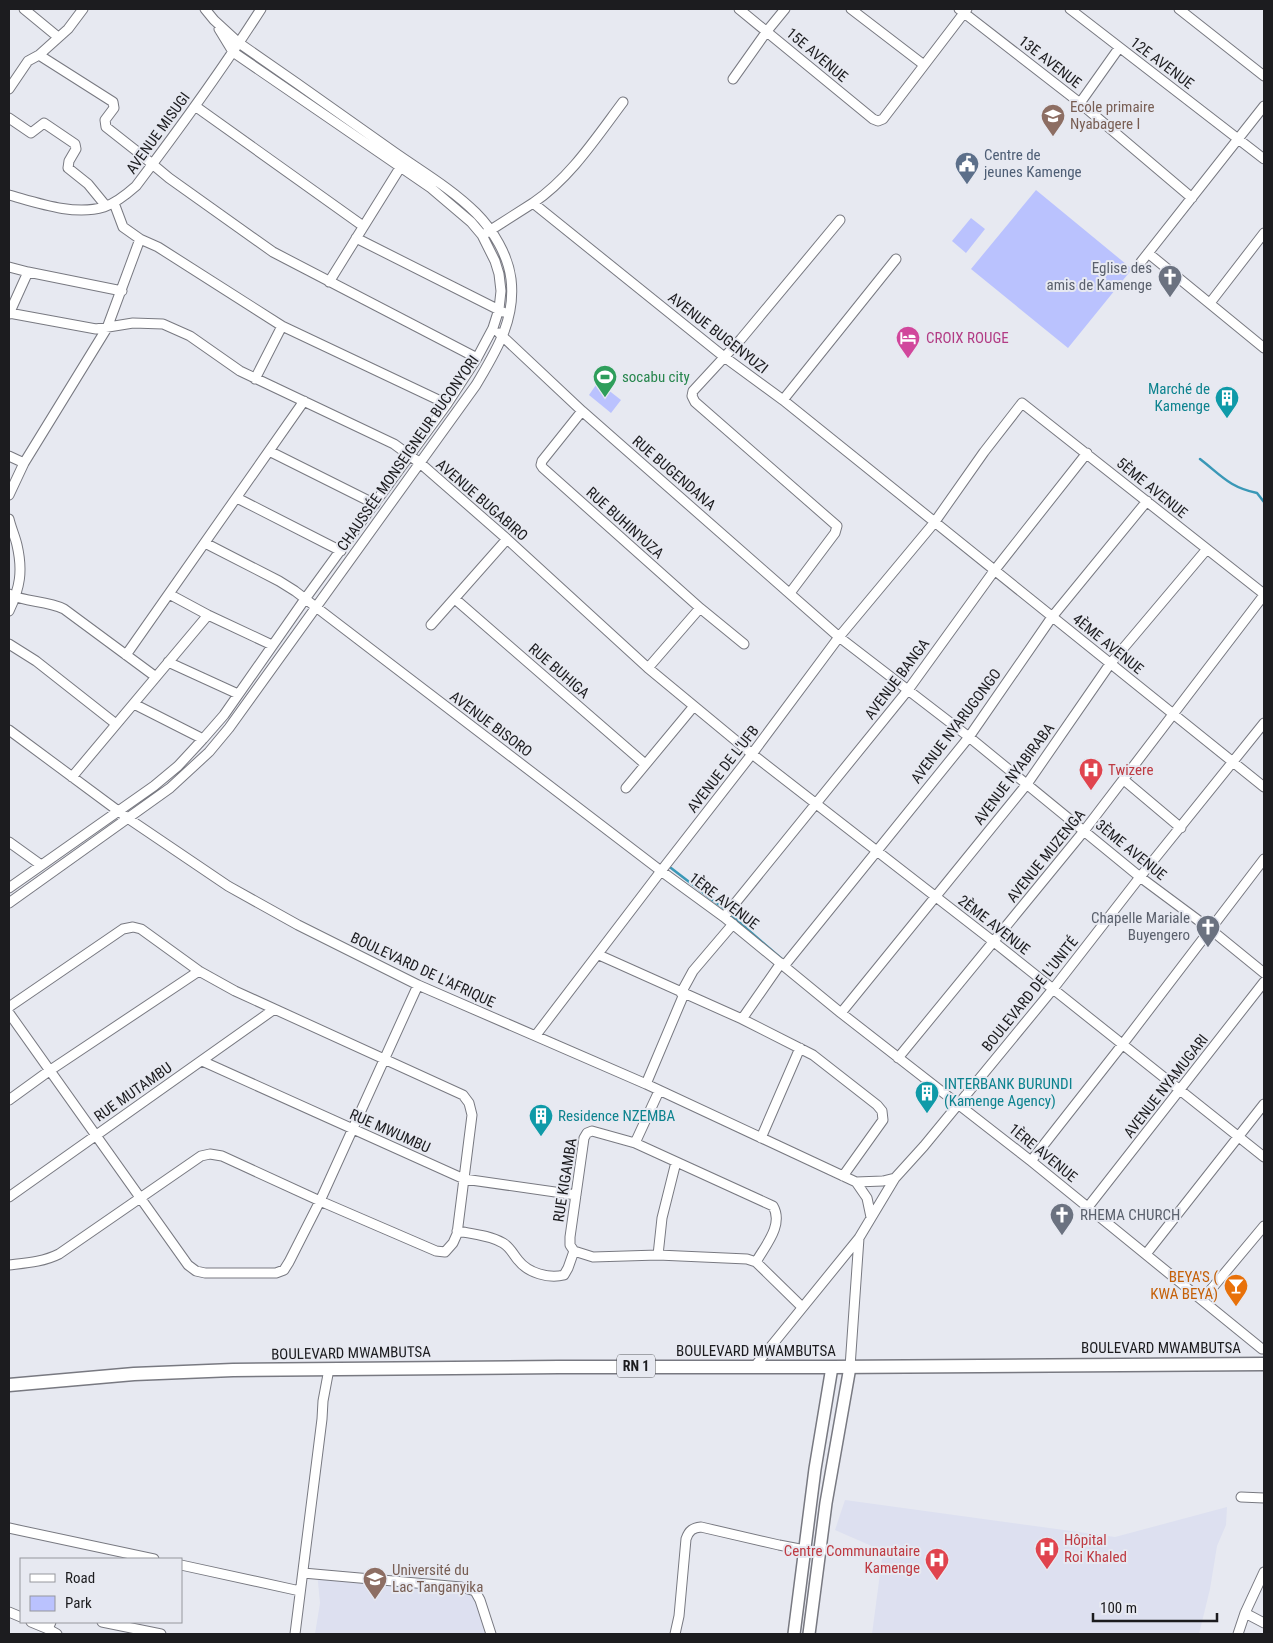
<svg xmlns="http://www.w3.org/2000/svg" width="1273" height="1643" viewBox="0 0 1273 1643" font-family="'Roboto Condensed',sans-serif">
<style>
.built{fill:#dde0f0}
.green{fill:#bac2fe}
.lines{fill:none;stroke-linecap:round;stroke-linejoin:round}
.stream{stroke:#3a98b7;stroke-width:2.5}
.minor-casing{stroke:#787981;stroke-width:11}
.major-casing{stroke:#787981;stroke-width:14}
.highway-casing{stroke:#787981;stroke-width:15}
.minor{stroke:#fff;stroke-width:9}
.major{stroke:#fff;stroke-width:11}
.highway{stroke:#fff;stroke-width:12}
.labels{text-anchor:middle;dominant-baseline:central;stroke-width:4;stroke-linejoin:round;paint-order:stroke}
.shield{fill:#e7e9f1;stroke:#595a5e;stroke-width:1}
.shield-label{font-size:14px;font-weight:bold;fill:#1c1c1f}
.street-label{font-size:15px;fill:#1c1c1f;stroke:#e7e9f1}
.education-label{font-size:15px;fill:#785e54;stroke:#e7e9f1;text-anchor:start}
.service-label{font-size:15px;fill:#4e5e75;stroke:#e7e9f1;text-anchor:start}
.worship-label{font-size:15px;fill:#5b616d;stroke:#e7e9f1;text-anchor:end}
.hotel-label{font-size:15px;fill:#b23c85;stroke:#e7e9f1;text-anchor:start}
.leisure-label{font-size:15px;fill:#27864d;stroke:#e7e9f1;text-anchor:start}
.culture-label{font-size:15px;fill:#0d838f;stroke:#e7e9f1;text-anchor:start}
.health-label{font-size:15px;fill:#be3a42;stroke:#e7e9f1;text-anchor:start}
.food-label{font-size:15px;fill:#c56008;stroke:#e7e9f1;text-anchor:end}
</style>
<rect width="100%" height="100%" fill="#e7e9f1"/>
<path class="built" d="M845,1500L1115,1537L1227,1507L1226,1525L1217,1546L1210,1589L1199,1634H872L883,1551L835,1530Z
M317,1572L433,1584L434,1580L468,1587L474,1596L488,1634H315L320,1603Z"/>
<path class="green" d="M1036,190L1132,269L1068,348L971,269Z
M971,218L985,229L966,253L952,241Z
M598,382L621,400L611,413L589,395Z"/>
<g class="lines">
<path class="stream" d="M1200,459C1222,476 1229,487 1257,493L1264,502
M671,868L723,908L783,960"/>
<defs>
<path id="minor" d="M24,9L58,37
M739,9L873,119L878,121L883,119L967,9
M851,9L924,65
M959,9L1080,103L1192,198
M1070,9L1264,159
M1179,9L1264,76
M39,55L113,102L114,108L105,120L106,127L139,153L169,178L273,252L477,358
M733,79L767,31L785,9
M9,89L28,61L39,55L68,29L83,9
M1080,103L1119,48
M195,106L363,226
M9,118L31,133L44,123L75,144L76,149L69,161L68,168L88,184L106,206
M9,195C38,203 74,216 104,207C116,203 127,194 136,186C180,128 222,70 261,9
M533,203C570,178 596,138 623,102
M486,233L533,203L723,356L783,400L1264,787
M356,238L503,312
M140,239L158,247L282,326L447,404
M1148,253L1264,348
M1141,262L1264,106
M9,267L28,272L9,314
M28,272L122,291
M329,282L403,163
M1210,303L1264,233
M9,313L96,329L133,323L163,324L190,336L240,371L394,444L420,463L507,539L648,668L752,754L994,942L1264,1157
M499,333L582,411L839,637L969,737L1140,877L1210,929L1264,973
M255,379L282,326
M783,400L896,259
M582,411L542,461L541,465L543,468L700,608L744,644
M269,451L375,504
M9,456L24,463L107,328L140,239L123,227L114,203
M9,495L24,463
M237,498L341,551
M9,519C11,528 15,536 17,545C23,571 20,588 9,611
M205,543L279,581L295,591L661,871L724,917L841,1013L1031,1161L1262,1349
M790,593L835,533L837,526L695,402L692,396L693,391L741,339L840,220
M9,594C27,603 45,600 64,609L156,677
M169,594L208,615L272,645
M455,599L645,764
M431,625L507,539
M9,644L36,661L116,724
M126,655L304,401
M168,662L238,694
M648,668L700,608
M134,704L203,739
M9,730L129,819L228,886L298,925L418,985L646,1084L856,1182L883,1181L895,1178
M72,777L208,615
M1124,780L1181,828
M626,788L694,706
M9,842L41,865
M9,888L154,786L178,766L203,739L224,715L305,599L447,404L477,358L493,328L499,309L501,291L499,274L495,261L482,235L471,222L431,188L233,52L219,29
M9,903L170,788L209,752L229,728L476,385C496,351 516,320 511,279C508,255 493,230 476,213C452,189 421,171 394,152C342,115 291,79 239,43L214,20L205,9
M724,917L908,690L994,571L1087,453
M599,955L742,1019L813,1055L877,1105L882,1111L883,1120L843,1176
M784,966L969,737L1052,617L1147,501
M681,993L693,971L733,924
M9,1007L123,929L133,927L141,929L199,971L235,991L463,1095L469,1103L472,1115L457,1234L453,1243L445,1252L436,1251L320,1201L222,1156L210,1154L201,1156L59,1254C43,1262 26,1263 9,1265
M9,1013L188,1265L196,1271L205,1273H276L284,1270L289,1262L320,1201L418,985
M841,1013L1027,784L1110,664L1207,549
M742,1019L781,963
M536,1035L661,871L752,754L839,637L934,523L984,452L1022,403L1264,594
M898,1058L1084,831L1264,595
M202,1061L464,1179L576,1195
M646,1084L684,994
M9,1100L49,1071L199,971
M761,1138L800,1048
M635,1143L659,1091
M1031,1161L1122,1045L1264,859
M856,1182L867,1198L871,1217
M9,1197L273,1010
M1088,1207L1264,982
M457,1231C472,1234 489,1235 503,1243C510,1247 513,1254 518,1260C528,1273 549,1279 564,1275L568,1268L574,1251
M574,1251L570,1245V1237L584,1138L587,1133L592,1131L635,1143L773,1206C784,1225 765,1246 756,1262
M574,1251L593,1257L658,1255L747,1259L756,1262L802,1307
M1146,1254L1264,1104
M658,1255L662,1218L676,1162
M1203,1299L1264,1226
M755,1366L859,1238L895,1178L924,1146L1053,989L1140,877L1264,723
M850,1367L859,1238
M1241,1497L1264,1498
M9,1528L154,1559
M181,1565L300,1591
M303,1573L461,1587L475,1591L480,1600L491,1634
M9,1612L21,1617
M1245,1613L1264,1623
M31,1622L48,1629
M51,1622L48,1629L57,1634
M102,1622L161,1634
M295,1634L322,1419L323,1401L329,1369
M675,1634L679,1616L686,1539C689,1530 693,1528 701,1527L779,1545L805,1550
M1238,1634L1245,1613L1264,1572"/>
<path id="major" d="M794,1634L815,1469L832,1367
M809,1634L826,1503L850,1367"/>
<path id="highway" d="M9,1385L134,1374L233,1370L559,1367H832L1264,1364"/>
</defs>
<use href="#minor" class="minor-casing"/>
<use href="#major" class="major-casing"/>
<use href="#highway" class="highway-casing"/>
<use href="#minor" class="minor"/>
<use href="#major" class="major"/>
<use href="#highway" class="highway"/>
</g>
<defs>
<symbol id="school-pin" viewBox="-11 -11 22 30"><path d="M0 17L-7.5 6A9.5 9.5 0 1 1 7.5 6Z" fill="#8d6e63" stroke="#e7e9f1"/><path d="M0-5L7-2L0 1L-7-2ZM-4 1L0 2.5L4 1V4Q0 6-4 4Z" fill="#fff"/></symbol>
<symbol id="civic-pin" viewBox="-11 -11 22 30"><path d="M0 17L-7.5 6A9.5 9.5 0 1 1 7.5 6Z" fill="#5c6f8a" stroke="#e7e9f1"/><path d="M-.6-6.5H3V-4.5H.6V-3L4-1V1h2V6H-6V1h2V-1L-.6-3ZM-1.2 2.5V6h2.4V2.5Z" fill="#fff"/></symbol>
<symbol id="church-pin" viewBox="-11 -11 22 30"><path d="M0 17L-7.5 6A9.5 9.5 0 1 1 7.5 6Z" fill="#6b7280" stroke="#e7e9f1"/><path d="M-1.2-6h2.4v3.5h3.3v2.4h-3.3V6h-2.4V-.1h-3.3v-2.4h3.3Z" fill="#fff"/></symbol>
<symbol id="hotel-pin" viewBox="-11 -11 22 30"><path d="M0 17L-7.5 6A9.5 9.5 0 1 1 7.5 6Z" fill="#d1479c" stroke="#e7e9f1"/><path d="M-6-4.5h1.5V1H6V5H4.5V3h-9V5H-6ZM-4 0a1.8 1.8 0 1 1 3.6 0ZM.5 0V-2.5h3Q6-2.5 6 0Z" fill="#fff"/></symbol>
<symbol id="stadium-pin" viewBox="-11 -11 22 30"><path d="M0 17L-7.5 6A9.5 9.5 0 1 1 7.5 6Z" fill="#2e9e5b" stroke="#e7e9f1"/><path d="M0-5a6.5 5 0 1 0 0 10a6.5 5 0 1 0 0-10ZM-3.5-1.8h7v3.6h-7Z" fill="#fff"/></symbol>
<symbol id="building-pin" viewBox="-11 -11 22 30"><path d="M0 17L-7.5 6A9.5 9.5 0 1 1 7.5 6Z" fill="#0f9aa8" stroke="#e7e9f1"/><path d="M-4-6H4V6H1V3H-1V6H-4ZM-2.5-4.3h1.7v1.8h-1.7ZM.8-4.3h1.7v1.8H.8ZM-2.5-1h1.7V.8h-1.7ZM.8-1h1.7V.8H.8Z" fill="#fff"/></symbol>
<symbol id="hospital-pin" viewBox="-11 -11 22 30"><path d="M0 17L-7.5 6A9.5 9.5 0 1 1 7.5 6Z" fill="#e0444e" stroke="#e7e9f1"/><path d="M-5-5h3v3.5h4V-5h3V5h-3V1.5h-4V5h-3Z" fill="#fff"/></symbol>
<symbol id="bar-pin" viewBox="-11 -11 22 30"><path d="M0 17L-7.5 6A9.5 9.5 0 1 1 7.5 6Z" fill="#e8710a" stroke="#e7e9f1"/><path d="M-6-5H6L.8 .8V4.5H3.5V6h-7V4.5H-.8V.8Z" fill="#fff"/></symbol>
<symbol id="university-pin" viewBox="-11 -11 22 30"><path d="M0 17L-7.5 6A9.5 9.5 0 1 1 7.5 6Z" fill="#8d6e63" stroke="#e7e9f1"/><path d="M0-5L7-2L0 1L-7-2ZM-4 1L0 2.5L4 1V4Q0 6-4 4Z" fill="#fff"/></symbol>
</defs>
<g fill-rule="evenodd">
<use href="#school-pin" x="1039" y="102" width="28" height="38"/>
<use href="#civic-pin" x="953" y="150" width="28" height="38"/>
<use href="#church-pin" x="1156" y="263" width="28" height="38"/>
<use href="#hotel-pin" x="894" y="324" width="28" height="38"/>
<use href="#stadium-pin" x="591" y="363" width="28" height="38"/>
<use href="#building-pin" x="1213" y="384" width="28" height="38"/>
<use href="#hospital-pin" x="1077" y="756" width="28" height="38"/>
<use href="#church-pin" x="1194" y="913" width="28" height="38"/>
<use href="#building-pin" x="913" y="1079" width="28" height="38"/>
<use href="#building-pin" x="527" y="1102" width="28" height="38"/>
<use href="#church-pin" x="1048" y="1201" width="28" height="38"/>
<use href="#bar-pin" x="1222" y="1272" width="28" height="38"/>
<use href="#hospital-pin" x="1033" y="1535" width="28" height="38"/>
<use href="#hospital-pin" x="923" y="1546" width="28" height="38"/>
<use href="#university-pin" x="361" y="1565" width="28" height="38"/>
</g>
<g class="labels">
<rect class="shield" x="617" y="1354.5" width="38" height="23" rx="4"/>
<g class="shield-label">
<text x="636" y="1366">RN 1</text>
</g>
<g class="street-label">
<text transform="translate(817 55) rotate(40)">15E AVENUE</text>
<text transform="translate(1050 62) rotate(38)">13E AVENUE</text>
<text transform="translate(1162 63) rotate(37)">12E AVENUE</text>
<text transform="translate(158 133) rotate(-54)">AVENUE MISUGI</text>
<text transform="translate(718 333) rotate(38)">AVENUE BUGENYUZI</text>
<text transform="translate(408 453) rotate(-55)">CHAUSSÉE MONSEIGNEUR BUCONYORI</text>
<text transform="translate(674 473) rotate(41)">RUE BUGENDANA</text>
<text transform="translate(1152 488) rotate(39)">5ÈME AVENUE</text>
<text transform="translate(482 500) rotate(41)">AVENUE BUGABIRO</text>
<text transform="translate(625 523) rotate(42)">RUE BUHINYUZA</text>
<text transform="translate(1108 644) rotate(39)">4ÈME AVENUE</text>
<text transform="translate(559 671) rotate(41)">RUE BUHIGA</text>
<text transform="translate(897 679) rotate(-53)">AVENUE BANGA</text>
<text transform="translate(491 724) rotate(37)">AVENUE BISORO</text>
<text transform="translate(956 726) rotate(-53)">AVENUE NYARUGONGO</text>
<text transform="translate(723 769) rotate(-52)">AVENUE DE L'UFB</text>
<text transform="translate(1014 774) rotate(-53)">AVENUE NYABIRABA</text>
<text transform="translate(1131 850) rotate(39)">3ÈME AVENUE</text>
<text transform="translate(1046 856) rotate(-51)">AVENUE MUZENGA</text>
<text transform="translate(724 901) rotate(37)">1ÈRE AVENUE</text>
<text transform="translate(994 925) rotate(38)">2ÈME AVENUE</text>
<text transform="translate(423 970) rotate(25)">BOULEVARD DE L'AFRIQUE</text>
<text transform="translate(1030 994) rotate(-51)">BOULEVARD DE L'UNITÉ</text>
<text transform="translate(1166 1086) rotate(-52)">AVENUE NYAMUGARI</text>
<text transform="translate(133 1092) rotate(-35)">RUE MUTAMBU</text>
<text transform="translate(390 1131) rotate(24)">RUE MWUMBU</text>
<text transform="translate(1043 1153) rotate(39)">1ÈRE AVENUE</text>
<text transform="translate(565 1180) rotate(-81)">RUE KIGAMBA</text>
<text x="1161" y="1348">BOULEVARD MWAMBUTSA</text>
<text x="756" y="1351">BOULEVARD MWAMBUTSA</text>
<text transform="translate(351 1353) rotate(-1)">BOULEVARD MWAMBUTSA</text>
</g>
<g class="education-label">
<text x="1070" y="107">Ecole primaire<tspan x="1070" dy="17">Nyabagere I</tspan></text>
<text x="392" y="1570">Université du<tspan x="392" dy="17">Lac Tanganyika</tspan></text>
</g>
<g class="service-label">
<text x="984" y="155">Centre de<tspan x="984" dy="17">jeunes Kamenge</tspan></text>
</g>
<g class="worship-label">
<text x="1152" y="268">Eglise des<tspan x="1152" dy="17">amis de Kamenge</tspan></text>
<text x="1190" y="918">Chapelle Mariale<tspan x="1190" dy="17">Buyengero</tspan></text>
<text x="1080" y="1215" text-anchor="start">RHEMA CHURCH</text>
</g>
<g class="hotel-label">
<text x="926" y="338">CROIX ROUGE</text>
</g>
<g class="leisure-label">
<text x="622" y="377">socabu city</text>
</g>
<g class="culture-label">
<text x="1210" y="389" text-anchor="end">Marché de<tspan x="1210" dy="17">Kamenge</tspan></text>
<text x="944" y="1084">INTERBANK BURUNDI<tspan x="944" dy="17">(Kamenge Agency)</tspan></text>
<text x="558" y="1116">Residence NZEMBA</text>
</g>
<g class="health-label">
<text x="1108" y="770">Twizere</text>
<text x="1064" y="1540">Hôpital<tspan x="1064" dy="17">Roi Khaled</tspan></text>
<text x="920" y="1551" text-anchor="end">Centre Communautaire<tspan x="920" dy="17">Kamenge</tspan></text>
</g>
<g class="food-label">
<text x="1218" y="1277">BEYA'S (<tspan x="1218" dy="17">KWA BEYA)</tspan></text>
</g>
</g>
<rect width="1273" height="1643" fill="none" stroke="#1c1c1f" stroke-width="20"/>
<rect x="20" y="1558" width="162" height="65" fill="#e7e9f1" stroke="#96979d"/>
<rect x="30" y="1574" width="25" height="8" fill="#ffffff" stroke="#96979d"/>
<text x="65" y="1583" font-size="15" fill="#1c1c1f">Road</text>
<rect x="30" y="1596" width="25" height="15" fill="#bac2fe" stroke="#96979d"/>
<text x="65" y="1608" font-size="15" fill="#1c1c1f">Park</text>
<path d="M1093 1613v8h124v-8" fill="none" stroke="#1c1c1f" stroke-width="2.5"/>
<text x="1100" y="1613" font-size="15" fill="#1c1c1f" stroke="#e7e9f1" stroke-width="4" paint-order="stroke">100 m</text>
</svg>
